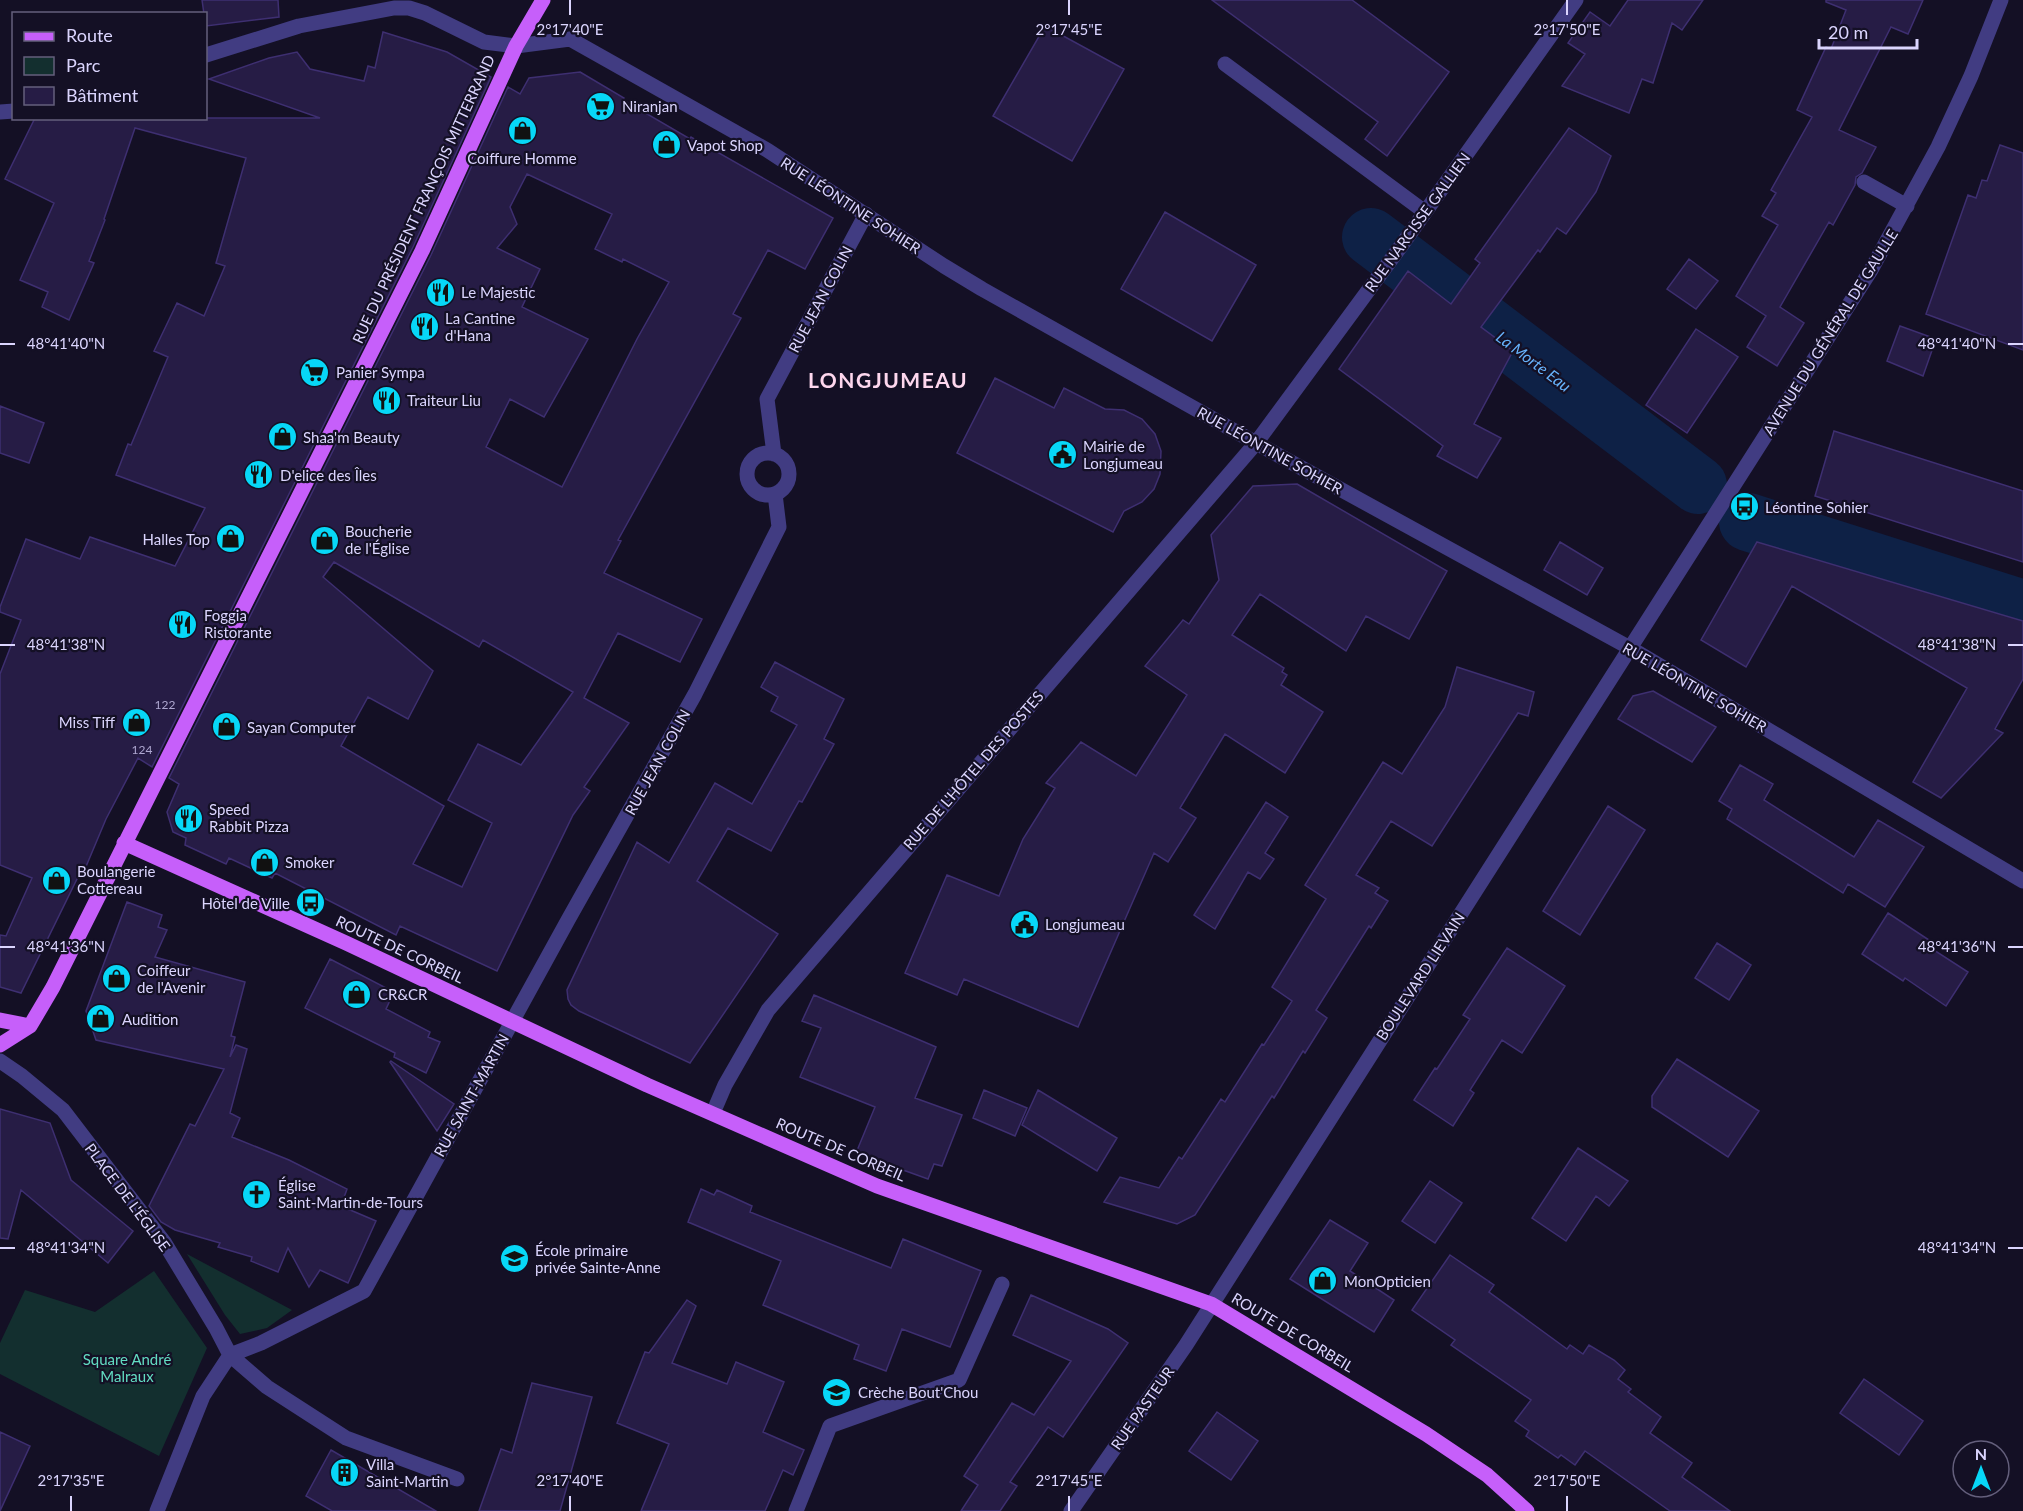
<svg xmlns="http://www.w3.org/2000/svg" width="2023" height="1511" viewBox="0 0 2023 1511" font-family="Lato,sans-serif">
<style>
.green{fill:#132f2f}
.lines{fill:none;stroke-linecap:round;stroke-linejoin:round}
.river{stroke:#0e2146;stroke-width:58}
.building{fill:#261c45;stroke:#3e2f71;stroke-width:1.5;fill-rule:evenodd}
.minor{stroke:#413c82;stroke-width:15}
.major{stroke:#c65ffa;stroke-width:15}
.ticks{fill:none;stroke:#dbd5fe;stroke-width:2}
.labels{text-anchor:middle;dominant-baseline:central;stroke-width:4.5;stroke-linejoin:round;paint-order:stroke}
.number-label{font-size:12px;fill:#aea7d0}
.poi-label{font-size:15px;fill:#dbd5fe;stroke:#141025;text-anchor:start}
.street-label{font-size:15px;fill:#dbd5fe;stroke:#141025}
.park-label{font-size:15px;fill:#62dcc2;stroke:#141025}
.water-label{font-size:16px;font-style:italic;fill:#66b1fa;stroke:#141025}
.district-label{font-size:21px;font-weight:bold;letter-spacing:1.5px;fill:#fed7ee;stroke:#141025}
.ticks-label{font-size:15px;text-anchor:middle;fill:#dbd5fe;stroke:#141025;stroke-width:4.5;stroke-linejoin:round;paint-order:stroke}
</style>
<rect width="100%" height="100%" fill="#141025"/>
<path class="green" d="M187,1254L292,1310L267,1328L240,1334L225,1315Z
M154,1271L207,1348L159,1456L0,1374V1343L25,1290L95,1312Z"/>
<g class="lines">
<path class="river" d="M1371,237L1698,485
M1748,522L2023,609"/>
</g>
<path class="building" d="M202,0H278L279,17L206,26V14H204Z
M1212,0H1352L1449,72L1387,156L1365,139L1378,122Z
M1628,0H1703L1682,30L1672,23L1653,83L1642,79L1629,113L1562,86L1585,54L1568,43L1590,12L1610,26Z
M1826,0H1923L1908,34L1891,27L1839,130L1876,147L1862,173L1856,177L1855,185L1833,225L1829,222L1780,307L1804,323L1777,366L1747,347L1766,316L1736,296L1778,225L1762,216L1776,193L1771,190L1812,117L1797,110L1826,47L1831,49L1846,10L1826,2Z
M1045,26L1124,69L1072,161L993,116Z
M383,32L447,52L491,77L413,247L152,767L138,758L106,819L82,876L79,875L21,993L0,987V935L6,936L32,878L0,865V674L21,620L0,612V607L26,539L80,559L90,537L175,566L205,508L116,475L128,444L131,445L168,357L154,351L177,303L204,316L225,266L216,263L246,158L135,128L104,219L105,220L89,261L94,263L69,320L42,307L48,292L20,280L54,203L5,179L35,118H320L209,79L269,58L297,52L310,69L364,81L368,66L375,68Z
M580,72L624,98L623,100L690,139L691,137L833,218L805,269L768,250L733,314L741,318L618,540L621,541L604,573L702,619L680,662L618,633L584,698L629,723L584,787L590,791L573,815L497,971L400,926L396,935L275,873L272,878L229,858L226,864L185,845L186,838L173,832L167,812L179,784L169,778L431,255L508,87L520,94L529,78ZM527,174L612,214L595,249L622,262L623,259L669,282L637,339L562,487L486,447L510,399L544,417L588,339L522,307L540,269L497,248L517,224L510,207ZM334,562L479,647L483,640L573,692L521,765L478,744L448,800L492,823L462,887L413,864L444,806L341,746L368,697L408,719L433,671L323,577Z
M1569,128L1611,156L1596,192L1566,234L1557,228L1540,252L1538,250L1481,327L1513,351L1474,424L1501,438L1477,478L1437,456L1443,446L1339,369L1408,271L1451,304L1480,263L1475,259Z
M2000,145L2023,153V350L1926,314L1968,195L1976,198L1982,180L1987,181Z
M1165,212L1256,265L1212,341L1121,289Z
M1689,259L1718,281L1696,309L1667,289Z
M1900,326L1936,339L1923,376L1887,361Z
M1696,329L1738,357L1687,433L1646,405Z
M995,378L1054,408L1064,388L1105,409L1124,410L1142,419L1155,434L1161,451L1160,474L1154,489L1142,502L1124,511L1113,532L957,453Z
M0,406L44,423L29,463L0,453Z
M1834,431L2023,491V562L1815,496Z
M1297,484L1447,571L1409,639L1366,616L1346,651L1260,594L1232,635L1284,668L1282,672L1287,675L1281,685L1323,712L1285,773L1225,734L1180,808L1196,818L1168,862L1154,853L1078,1027L964,979L957,995L905,973L947,875L999,896L1023,839L1055,788L1046,783L1081,742L1136,776L1187,695L1145,666L1183,620L1189,624L1219,580L1211,535L1253,486Z
M1560,542L1603,568L1587,595L1544,570Z
M1757,542L2023,621V679L1995,729L2003,733L1941,798L1913,782L1967,688L1792,586L1746,667L1701,640Z
M775,662L844,699L824,739L834,744L802,802L799,801L771,851L728,828L697,881L778,934L690,1063L579,1011L571,1005L568,999L567,990L637,842L669,863L715,783L752,804L797,725L771,711L778,697L761,687Z
M1457,667L1534,692L1528,716L1518,713L1432,846L1391,821L1356,875L1379,888L1375,893L1388,901L1371,928L1369,926L1316,1010L1327,1018L1305,1053L1303,1051L1274,1098L1272,1096L1195,1215L1177,1224L1104,1202L1120,1177L1159,1188L1179,1157L1182,1159L1221,1099L1225,1102L1262,1044L1264,1045L1292,1001L1272,987L1326,899L1305,885L1383,762L1402,774L1445,707Z
M1653,691L1716,727L1692,762L1618,719L1633,696Z
M1740,765L1773,784L1764,800L1854,857L1878,820L1924,847L1885,907L1848,884L1843,893L1727,819L1732,809L1719,801Z
M1266,802L1288,817L1265,853L1274,859L1260,879L1248,872L1215,929L1194,915Z
M1608,806L1645,830L1580,935L1543,911Z
M127,902L162,915L158,927L167,930L155,957L245,982L231,1036L235,1037L230,1057L236,1045L247,1049L230,1113L240,1118L232,1137L289,1160L347,1189L341,1206L376,1221L348,1283L320,1270L309,1287L288,1248L278,1272L251,1261L252,1257L218,1247L220,1243L175,1230L161,1222L149,1206L190,1124L195,1126L224,1069L96,1040L86,1011Z
M1888,913L1929,940L1926,945L1968,972L1946,1006L1905,978L1903,981L1862,954Z
M1717,943L1751,965L1729,1000L1695,978Z
M1507,948L1565,986L1522,1053L1502,1040L1470,1090L1474,1093L1453,1126L1414,1100L1435,1068L1437,1069L1470,1019L1463,1015Z
M330,959L394,992L386,1009L430,1032L428,1037L440,1042L426,1073L394,1057L395,1053L305,1008Z
M814,995L936,1047L915,1098L962,1115L942,1166L934,1164L928,1179L856,1153L875,1107L800,1077L821,1028L802,1021Z
M1677,1059L1759,1111L1728,1157L1652,1107V1096Z
M391,1061L454,1104L437,1131L390,1062Z
M984,1090L1027,1108L1015,1136L973,1118Z
M1038,1090L1117,1138L1097,1171L1022,1125Z
M0,1109L50,1123L71,1180L133,1231L108,1263L21,1190L8,1239L0,1238Z
M1578,1148L1628,1181L1609,1206L1596,1196L1566,1241L1532,1218Z
M1430,1181L1462,1203L1435,1243L1402,1221Z
M701,1189L714,1195L717,1190L752,1206L750,1212L891,1268L903,1239L981,1271L950,1347L902,1329L886,1371L854,1359L859,1345L763,1305L781,1261L688,1222Z
M1330,1220L1368,1243L1350,1271L1394,1300L1374,1332L1290,1279Z
M1450,1255L1494,1285L1489,1292L1567,1349L1570,1345L1583,1354L1589,1345L1614,1360L1625,1370L1618,1379L1631,1389L1628,1392L1661,1417L1650,1433L1692,1463L1682,1477L1730,1511H1670L1585,1451L1575,1465L1561,1455L1558,1458L1526,1436L1529,1431L1515,1421L1531,1400L1451,1345L1455,1340L1412,1310Z
M1031,1295L1108,1329L1128,1343L1063,1437L1048,1427L1010,1482L1017,1486L1000,1511H961L978,1485L964,1476L1012,1403L1034,1415L1071,1361L1013,1335Z
M687,1300L696,1306L672,1363L727,1384L736,1362L784,1382L763,1432L804,1450L793,1475L783,1470L765,1511H641L669,1444L617,1423L645,1352L649,1353Z
M1864,1379L1923,1421L1899,1455L1840,1413Z
M532,1383L592,1397L560,1511H479L501,1449L512,1453Z
M1217,1412L1258,1441L1231,1480L1189,1451Z
M0,1432L30,1446L0,1511Z
M331,1450L436,1511H332L306,1496Z"/>
<g class="lines">
<path class="minor" d="M206,55L299,26L394,8H409L425,13L484,42L516,46L570,39L767,150L944,266L982,289L1256,443L1630,648L2023,881
M1225,64L1425,212
M0,112L14,111
M1864,182L1907,206
M747 474a21 21 0 1 1 42 0a21 21 0 1 1-42 0Z
M774,454L767,399L866,214
M0,1061L22,1076L63,1110L164,1242L216,1328L230,1355L267,1387L346,1438L457,1479
M713,1113L725,1085L768,1010L1256,443L1401,246L1576,0
M230,1355L261,1343L364,1291L568,920L695,694L779,527L775,494
M157,1511L203,1396L230,1355
M796,1511L830,1426L959,1380L1002,1284
M1071,1511L1186,1345L1871,270L1938,147L1971,76L2001,0"/>
<path class="major" d="M124,843L346,943L647,1085L877,1186L1211,1304L1426,1434L1487,1475L1527,1511
M0,1020L30,1026
M0,1045L30,1026L53,987L422,251L516,46L543,0"/>
</g>
<path class="ticks" d="M570,0V15M1069,0V15M1567,0V15M0,344H15M2008,344H2023M0,645H15M2008,645H2023M0,947H15M2008,947H2023M0,1248H15M2008,1248H2023M71,1496V1511M570,1496V1511M1069,1496V1511M1567,1496V1511"/>
<defs>
<symbol id="supermarket-disc" viewBox="-11 -11 22 22"><circle r="9.5" fill="#07d7f7" stroke="#141025"/><path d="M-6-5.5h2.5l.6 2H6L4.5 2H-2.5L-4.4-4H-6ZM-1.5 3.2a1.3 1.3 0 1 0 .1 0ZM3 3.2a1.3 1.3 0 1 0 .1 0Z" fill="#111"/></symbol>
<symbol id="shop-disc" viewBox="-11 -11 22 22"><circle r="9.5" fill="#07d7f7" stroke="#141025"/><path d="M-5-2.5h2.3a2.7 3.5 0 0 1 5.4 0H5L5.5 6h-11ZM-1.5-2.5h3a1.5 2.3 0 0 0-3 0Z" fill="#111"/></symbol>
<symbol id="restaurant-disc" viewBox="-11 -11 22 22"><circle r="9.5" fill="#07d7f7" stroke="#141025"/><path d="M-5-6h1v4h1v-4h1v4h1v-4h1v5L-1.5 .5V6h-2V.5L-5-1ZM5-6V6H3V1.5H1.5Q1.5-4 5-6Z" fill="#111"/></symbol>
<symbol id="civic-disc" viewBox="-11 -11 22 22"><circle r="9.5" fill="#07d7f7" stroke="#141025"/><path d="M-.6-6.5H3V-4.5H.6V-3L4-1V1h2V6H-6V1h2V-1L-.6-3ZM-1.2 2.5V6h2.4V2.5Z" fill="#111"/></symbol>
<symbol id="bus-disc" viewBox="-11 -11 22 22"><circle r="9.5" fill="#07d7f7" stroke="#141025"/><path d="M-5-6H5V4H4V6H2V4H-2V6H-4V4H-5ZM-3.5-4V0h7V-4ZM-3.5 1.2v1.5H-2V1.2ZM2 1.2v1.5H3.5V1.2Z" fill="#111"/></symbol>
<symbol id="church-disc" viewBox="-11 -11 22 22"><circle r="9.5" fill="#07d7f7" stroke="#141025"/><path d="M-1.2-6h2.4v3.5h3.3v2.4h-3.3V6h-2.4V-.1h-3.3v-2.4h3.3Z" fill="#111"/></symbol>
<symbol id="school-disc" viewBox="-11 -11 22 22"><circle r="9.5" fill="#07d7f7" stroke="#141025"/><path d="M0-5L7-2L0 1L-7-2ZM-4 1L0 2.5L4 1V4Q0 6-4 4Z" fill="#111"/></symbol>
<symbol id="building-disc" viewBox="-11 -11 22 22"><circle r="9.5" fill="#07d7f7" stroke="#141025"/><path d="M-4-6H4V6H1V3H-1V6H-4ZM-2.5-4.3h1.7v1.8h-1.7ZM.8-4.3h1.7v1.8H.8ZM-2.5-1h1.7V.8h-1.7ZM.8-1h1.7V.8H.8Z" fill="#111"/></symbol>
</defs>
<g fill-rule="evenodd">
<use href="#supermarket-disc" x="584" y="90" width="33" height="33"/>
<use href="#shop-disc" x="506" y="114" width="33" height="33"/>
<use href="#shop-disc" x="650" y="128" width="33" height="33"/>
<use href="#restaurant-disc" x="424" y="276" width="33" height="33"/>
<use href="#restaurant-disc" x="408" y="310" width="33" height="33"/>
<use href="#supermarket-disc" x="298" y="356" width="33" height="33"/>
<use href="#restaurant-disc" x="370" y="384" width="33" height="33"/>
<use href="#shop-disc" x="266" y="420" width="33" height="33"/>
<use href="#civic-disc" x="1046" y="438" width="33" height="33"/>
<use href="#restaurant-disc" x="242" y="458" width="33" height="33"/>
<use href="#bus-disc" x="1728" y="490" width="33" height="33"/>
<use href="#shop-disc" x="214" y="522" width="33" height="33"/>
<use href="#shop-disc" x="308" y="524" width="33" height="33"/>
<use href="#restaurant-disc" x="166" y="608" width="33" height="33"/>
<use href="#shop-disc" x="120" y="706" width="33" height="33"/>
<use href="#shop-disc" x="210" y="710" width="33" height="33"/>
<use href="#restaurant-disc" x="172" y="802" width="33" height="33"/>
<use href="#shop-disc" x="248" y="846" width="33" height="33"/>
<use href="#shop-disc" x="40" y="864" width="33" height="33"/>
<use href="#bus-disc" x="294" y="886" width="33" height="33"/>
<use href="#civic-disc" x="1008" y="908" width="33" height="33"/>
<use href="#shop-disc" x="100" y="962" width="33" height="33"/>
<use href="#shop-disc" x="340" y="978" width="33" height="33"/>
<use href="#shop-disc" x="84" y="1002" width="33" height="33"/>
<use href="#church-disc" x="240" y="1178" width="33" height="33"/>
<use href="#school-disc" x="498" y="1242" width="33" height="33"/>
<use href="#shop-disc" x="1306" y="1264" width="33" height="33"/>
<use href="#school-disc" x="820" y="1376" width="33" height="33"/>
<use href="#building-disc" x="328" y="1456" width="33" height="33"/>
</g>
<g class="labels">
<g class="number-label">
<text x="165" y="704">122</text>
<text x="142" y="749">124</text>
</g>
<g class="poi-label">
<text x="622" y="106">Niranjan</text>
<text x="687" y="145">Vapot Shop</text>
<text x="522" y="158" text-anchor="middle">Coiffure Homme</text>
<text x="461" y="292">Le Majestic</text>
<text x="445" y="318">La Cantine<tspan x="445" dy="17">d'Hana</tspan></text>
<text x="336" y="372">Panier Sympa</text>
<text x="407" y="400">Traiteur Liu</text>
<text x="303" y="437">Shaa'm Beauty</text>
<text x="1083" y="446">Mairie de<tspan x="1083" dy="17">Longjumeau</tspan></text>
<text x="280" y="475">D'elice des Îles</text>
<text x="1765" y="507">Léontine Sohier</text>
<text x="345" y="531">Boucherie<tspan x="345" dy="17">de l'Église</tspan></text>
<text x="210" y="539" text-anchor="end">Halles Top</text>
<text x="204" y="615">Foggia<tspan x="204" dy="17">Ristorante</tspan></text>
<text x="115" y="722" text-anchor="end">Miss Tiff</text>
<text x="247" y="727">Sayan Computer</text>
<text x="209" y="809">Speed<tspan x="209" dy="17">Rabbit Pizza</tspan></text>
<text x="285" y="862">Smoker</text>
<text x="77" y="871">Boulangerie<tspan x="77" dy="17">Cottereau</tspan></text>
<text x="290" y="903" text-anchor="end">Hôtel de Ville</text>
<text x="1045" y="924">Longjumeau</text>
<text x="137" y="970">Coiffeur<tspan x="137" dy="17">de l'Avenir</tspan></text>
<text x="378" y="994">CR&amp;CR</text>
<text x="122" y="1019">Audition</text>
<text x="278" y="1185">Église<tspan x="278" dy="17">Saint-Martin-de-Tours</tspan></text>
<text x="535" y="1250">École primaire<tspan x="535" dy="17">privée Sainte-Anne</tspan></text>
<text x="1344" y="1281">MonOpticien</text>
<text x="858" y="1392">Crèche Bout'Chou</text>
<text x="366" y="1464">Villa<tspan x="366" dy="17">Saint-Martin</tspan></text>
</g>
<g class="street-label">
<text transform="translate(423 199) rotate(-65)">RUE DU PRÉSIDENT FRANÇOIS MITTERRAND</text>
<text transform="translate(851 205) rotate(33)">RUE LÉONTINE SOHIER</text>
<text transform="translate(1417 222) rotate(-54)">RUE NARCISSE GALLIEN</text>
<text transform="translate(820 299) rotate(-62)">RUE JEAN COLIN</text>
<text transform="translate(1830 332) rotate(-58)">AVENUE DU GÉNÉRAL DE GAULLE</text>
<text transform="translate(1270 450) rotate(29)">RUE LÉONTINE SOHIER</text>
<text transform="translate(1695 687) rotate(30)">RUE LÉONTINE SOHIER</text>
<text transform="translate(657 762) rotate(-61)">RUE JEAN COLIN</text>
<text transform="translate(973 770) rotate(-49)">RUE DE L'HÔTEL DES POSTES</text>
<text transform="translate(400 949) rotate(25)">ROUTE DE CORBEIL</text>
<text transform="translate(1420 976) rotate(-57)">BOULEVARD LIEVAIN</text>
<text transform="translate(471 1095) rotate(-61)">RUE SAINT-MARTIN</text>
<text transform="translate(841 1149) rotate(23)">ROUTE DE CORBEIL</text>
<text transform="translate(128 1197) rotate(53)">PLACE DE L'ÉGLISE</text>
<text transform="translate(1293 1332) rotate(31)">ROUTE DE CORBEIL</text>
<text transform="translate(1142 1408) rotate(-55)">RUE PASTEUR</text>
</g>
<g class="park-label">
<text x="127" y="1359">Square André<tspan x="127" dy="17">Malraux</tspan></text>
</g>
<g class="water-label">
<text transform="translate(1534 361) rotate(37)">La Morte Eau</text>
</g>
<g class="district-label">
<text x="888" y="379">LONGJUMEAU</text>
</g>
</g>
<g class="ticks-label">
<text x="570" y="35">2°17'40"E</text>
<text x="1069" y="35">2°17'45"E</text>
<text x="1567" y="35">2°17'50"E</text>
<text x="66" y="349">48°41'40"N</text>
<text x="1957" y="349">48°41'40"N</text>
<text x="66" y="650">48°41'38"N</text>
<text x="1957" y="650">48°41'38"N</text>
<text x="66" y="952">48°41'36"N</text>
<text x="1957" y="952">48°41'36"N</text>
<text x="66" y="1253">48°41'34"N</text>
<text x="1957" y="1253">48°41'34"N</text>
<text x="71" y="1486">2°17'35"E</text>
<text x="570" y="1486">2°17'40"E</text>
<text x="1069" y="1486">2°17'45"E</text>
<text x="1567" y="1486">2°17'50"E</text>
</g>
<rect x="12" y="12" width="195" height="108" fill="#141025" stroke="#645f7c" stroke-width="1.5"/>
<rect x="24" y="32" width="30" height="9" fill="#c65ffa" stroke="#645f7c" stroke-width="1.5"/>
<text x="66" y="42" font-size="18" fill="#dbd5fe">Route</text>
<rect x="24" y="57" width="30" height="18" fill="#132f2f" stroke="#645f7c" stroke-width="1.5"/>
<text x="66" y="72" font-size="18" fill="#dbd5fe">Parc</text>
<rect x="24" y="87" width="30" height="18" fill="#261c45" stroke="#645f7c" stroke-width="1.5"/>
<text x="66" y="102" font-size="18" fill="#dbd5fe">Bâtiment</text>
<g transform="translate(1981 1469)"><circle r="28" fill="#141025" stroke="#645f7c" stroke-width="1.5"/>
<path d="M0-4.5L10 22L0 15L-10 22Z" fill="#07d7f7"/>
<text y="-9" font-size="16" font-weight="bold" text-anchor="middle" fill="#dbd5fe">N</text>
</g>
<path d="M1819 39v9h98v-9" fill="none" stroke="#dbd5fe" stroke-width="3"/>
<text x="1828" y="39" font-size="18" fill="#dbd5fe" stroke="#141025" stroke-width="4.5" paint-order="stroke">20 m</text>
</svg>
